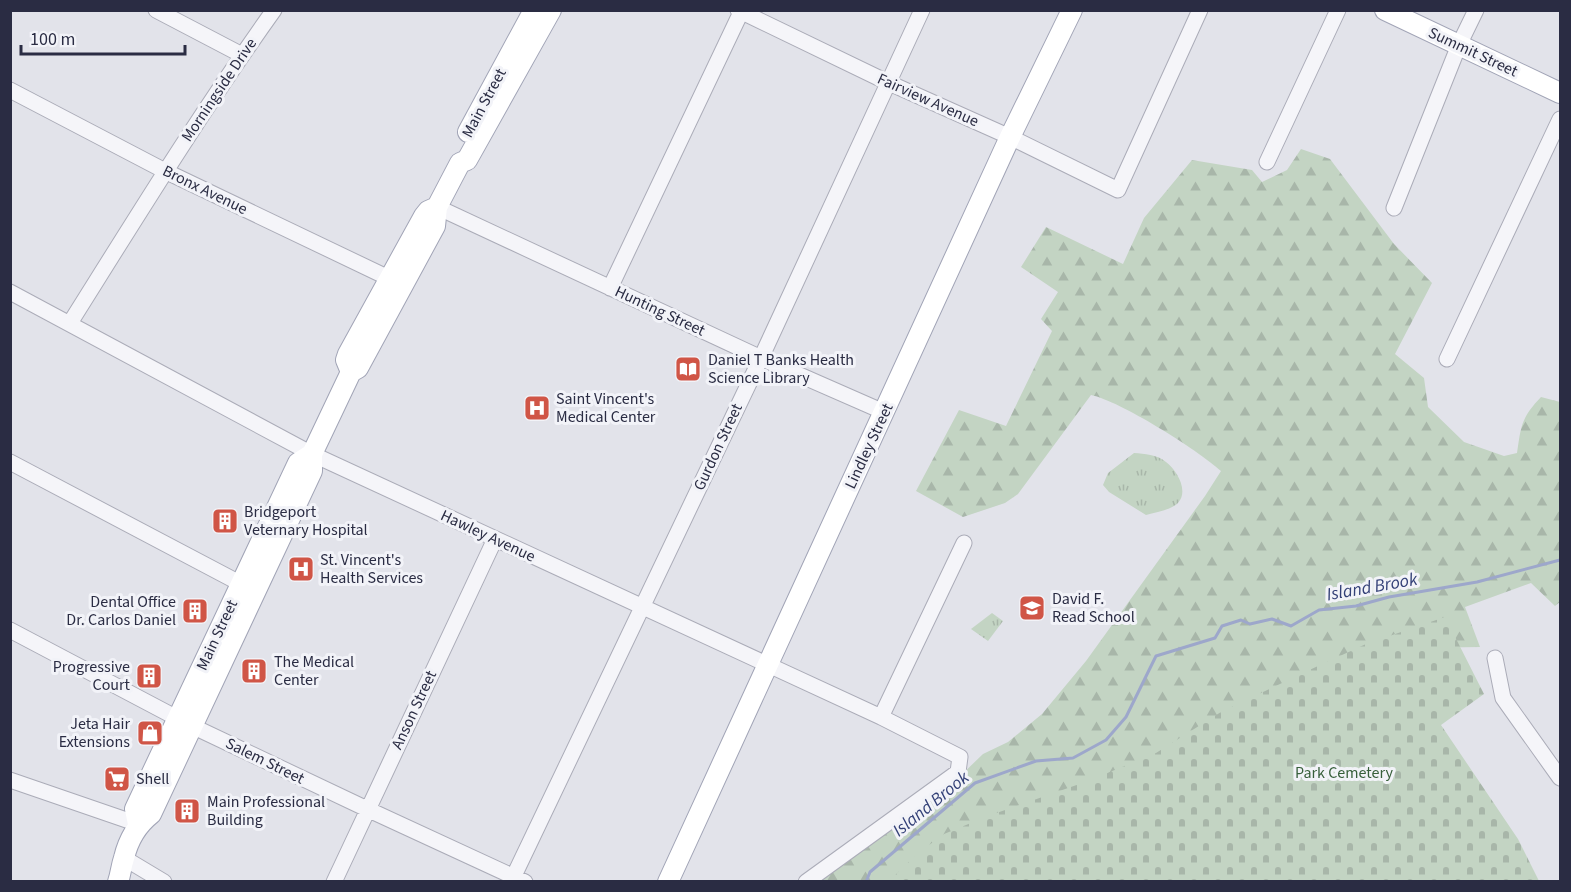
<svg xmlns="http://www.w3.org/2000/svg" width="1571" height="892" viewBox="0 0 1571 892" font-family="'Source Sans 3',sans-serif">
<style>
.forest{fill:url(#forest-firs)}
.cemetery{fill:url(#cemetery-stones)}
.park{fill:url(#park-tufts)}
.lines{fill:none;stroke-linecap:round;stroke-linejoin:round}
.stream{stroke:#9da7cb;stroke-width:3}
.minor-casing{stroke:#abacb8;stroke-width:17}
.major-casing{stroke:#a1a4b6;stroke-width:22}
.minor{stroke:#f5f5f9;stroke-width:15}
.major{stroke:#fff;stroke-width:20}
.labels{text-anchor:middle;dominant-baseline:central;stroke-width:6;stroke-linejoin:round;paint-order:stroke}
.street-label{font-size:16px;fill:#2a2c43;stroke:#f2f3f8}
.poi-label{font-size:16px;fill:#2a2c43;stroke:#f2f3f8;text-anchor:start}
.park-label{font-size:16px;fill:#375f3a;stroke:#f2f3f8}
.water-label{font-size:18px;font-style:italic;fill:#334077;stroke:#f2f3f8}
</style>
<defs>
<pattern id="forest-firs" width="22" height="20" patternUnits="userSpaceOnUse" patternTransform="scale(1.5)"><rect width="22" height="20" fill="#c3d4c3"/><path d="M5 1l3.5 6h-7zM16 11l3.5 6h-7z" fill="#a8b6a9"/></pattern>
<pattern id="cemetery-stones" width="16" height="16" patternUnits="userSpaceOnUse" patternTransform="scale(1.5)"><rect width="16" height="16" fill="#c3d4c3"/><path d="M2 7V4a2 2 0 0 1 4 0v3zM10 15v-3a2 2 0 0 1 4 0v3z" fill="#a8b6a9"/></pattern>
<pattern id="park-tufts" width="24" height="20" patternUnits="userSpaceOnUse" patternTransform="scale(1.5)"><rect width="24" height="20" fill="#c3d4c3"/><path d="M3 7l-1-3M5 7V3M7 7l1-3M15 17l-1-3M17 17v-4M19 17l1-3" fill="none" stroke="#a8b6a9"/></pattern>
</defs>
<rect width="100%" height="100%" fill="#e2e3ea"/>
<path class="forest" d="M1301,149L1330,159L1394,244L1432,283L1395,354L1424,378L1428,407L1464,442L1504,456L1517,453C1521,426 1521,418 1541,397L1560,402V602L1555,606L1531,583L1465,607L1480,647L1418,648L966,881L815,882L955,781L983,754L1008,742L1042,714L1086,661L1205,496L1221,471C1198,450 1120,401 1091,395L1018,494L1005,503L963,517L916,491L959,410L1006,426L1052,331L1041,319L1058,292L1021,267L1046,227L1123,264L1144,218L1192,160L1252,170L1262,182L1287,170Z"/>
<path class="cemetery" d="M1445,617L1484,694L1441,725L1518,839L1539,881H889L917,854L944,834L988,816L1088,781L1156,753L1221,712L1305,672L1366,644Z"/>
<path class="park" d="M1134,453C1145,454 1156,454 1166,462C1177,470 1189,491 1178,503C1171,510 1156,512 1146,515L1109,492L1103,485L1108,473Z
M992,613L1003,621L988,641L971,629Z"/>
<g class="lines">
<path class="stream" d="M866,882L870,872L975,783L1036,761L1073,758L1106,740L1126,717L1156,656L1215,638L1222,626L1241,620L1250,624L1272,619L1291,626L1319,610L1356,606L1389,597L1477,582L1560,560"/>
<defs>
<path id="minor" d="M156,10L242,55
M738,10L887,82L1010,137L1118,190L1200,10
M10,90L165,171L397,282
M1267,162L1338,10
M437,207L761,358L884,412
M1394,208L1459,45L1476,10
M610,288L742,10
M10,292L312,454L881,717L960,757L958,772L806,882
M70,323C136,218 201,112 274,10
M1447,359L1560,119
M10,462L249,588
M10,630L192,726L367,809L525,882
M1495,658L1503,698L1560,778
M881,717L964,543
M10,780L138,824
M124,858L164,882
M334,882L495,539
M511,882L761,358L922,10"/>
<path id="major" d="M1385,10L1560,93
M468,132L534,10
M351,372L346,360L348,354L424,216L428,211L437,207
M138,824L135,809L298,463L312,454
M118,882C121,873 121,867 124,858C128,841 137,825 151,814L312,471V454L351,372L358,368L435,226L437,207L460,163L467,160L551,10
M668,882L1010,137L1072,10"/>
</defs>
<use href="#minor" class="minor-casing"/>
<use href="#major" class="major-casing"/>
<use href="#minor" class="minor"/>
<use href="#major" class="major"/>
</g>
<defs>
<symbol id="library-square" viewBox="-11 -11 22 22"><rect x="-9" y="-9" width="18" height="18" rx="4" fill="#d05546" stroke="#f2f3f8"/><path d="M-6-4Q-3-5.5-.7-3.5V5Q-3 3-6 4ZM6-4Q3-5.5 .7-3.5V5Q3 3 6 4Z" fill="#fff"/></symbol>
<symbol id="hospital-square" viewBox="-11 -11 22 22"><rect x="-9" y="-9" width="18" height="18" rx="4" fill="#d05546" stroke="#f2f3f8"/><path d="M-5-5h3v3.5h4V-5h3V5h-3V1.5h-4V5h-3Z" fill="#fff"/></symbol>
<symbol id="building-square" viewBox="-11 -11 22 22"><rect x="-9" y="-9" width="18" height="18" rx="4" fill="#d05546" stroke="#f2f3f8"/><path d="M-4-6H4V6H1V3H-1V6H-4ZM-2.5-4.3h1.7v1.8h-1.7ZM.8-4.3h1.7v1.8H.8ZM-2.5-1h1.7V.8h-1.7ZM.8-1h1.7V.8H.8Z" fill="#fff"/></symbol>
<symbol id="school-square" viewBox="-11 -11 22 22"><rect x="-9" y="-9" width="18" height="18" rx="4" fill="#d05546" stroke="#f2f3f8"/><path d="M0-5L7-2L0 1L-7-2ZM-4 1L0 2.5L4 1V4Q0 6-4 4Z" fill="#fff"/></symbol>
<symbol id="shop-square" viewBox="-11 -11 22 22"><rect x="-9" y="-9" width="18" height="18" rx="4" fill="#d05546" stroke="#f2f3f8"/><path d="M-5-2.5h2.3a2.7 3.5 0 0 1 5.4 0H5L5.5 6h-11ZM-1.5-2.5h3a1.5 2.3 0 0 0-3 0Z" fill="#fff"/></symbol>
<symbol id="supermarket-square" viewBox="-11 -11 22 22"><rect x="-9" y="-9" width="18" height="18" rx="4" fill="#d05546" stroke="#f2f3f8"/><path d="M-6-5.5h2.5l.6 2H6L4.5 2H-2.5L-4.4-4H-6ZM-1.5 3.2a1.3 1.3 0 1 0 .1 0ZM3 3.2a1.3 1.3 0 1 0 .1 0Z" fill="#fff"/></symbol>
</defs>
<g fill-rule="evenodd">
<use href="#library-square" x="673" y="354" width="30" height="30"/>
<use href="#hospital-square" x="522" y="393" width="30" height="30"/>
<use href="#building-square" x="210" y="506" width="30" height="30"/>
<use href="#hospital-square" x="286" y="554" width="30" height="30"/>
<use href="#school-square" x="1017" y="593" width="30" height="30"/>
<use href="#building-square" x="180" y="596" width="30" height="30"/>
<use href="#building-square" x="239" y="656" width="30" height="30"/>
<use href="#building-square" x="134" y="661" width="30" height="30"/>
<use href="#shop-square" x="135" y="718" width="30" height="30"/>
<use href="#supermarket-square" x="102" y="764" width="30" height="30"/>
<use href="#building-square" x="172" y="796" width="30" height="30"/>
</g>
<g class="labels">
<g class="street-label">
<text transform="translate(1473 52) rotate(25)">Summit Street</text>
<text transform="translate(219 90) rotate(-56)">Morningside Drive</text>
<text transform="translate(928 100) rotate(24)">Fairview Avenue</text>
<text transform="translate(484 103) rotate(-62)">Main Street</text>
<text transform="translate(205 190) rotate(26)">Bronx Avenue</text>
<text transform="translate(660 311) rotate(25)">Hunting Street</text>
<text transform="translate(869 446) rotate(-65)">Lindley Street</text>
<text transform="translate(718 447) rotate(-65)">Gurdon Street</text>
<text transform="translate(488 536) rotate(25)">Hawley Avenue</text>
<text transform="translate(217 635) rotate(-65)">Main Street</text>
<text transform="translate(414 710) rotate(-65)">Anson Street</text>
<text transform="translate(265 761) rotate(26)">Salem Street</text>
</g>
<g class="poi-label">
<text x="708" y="360">Daniel T Banks Health<tspan x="708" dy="18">Science Library</tspan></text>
<text x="556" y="399">Saint Vincent's<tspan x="556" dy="18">Medical Center</tspan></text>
<text x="244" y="512">Bridgeport<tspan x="244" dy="18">Veternary Hospital</tspan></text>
<text x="320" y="560">St. Vincent's<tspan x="320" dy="18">Health Services</tspan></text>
<text x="1052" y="599">David F.<tspan x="1052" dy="18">Read School</tspan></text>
<text x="176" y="602" text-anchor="end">Dental Office<tspan x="176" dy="18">Dr. Carlos Daniel</tspan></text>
<text x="274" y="662">The Medical<tspan x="274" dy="18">Center</tspan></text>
<text x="130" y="667" text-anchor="end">Progressive<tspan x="130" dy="18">Court</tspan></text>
<text x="130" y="724" text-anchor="end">Jeta Hair<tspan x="130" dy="18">Extensions</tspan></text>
<text x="136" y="779">Shell</text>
<text x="207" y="802">Main Professional<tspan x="207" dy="18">Building</tspan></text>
</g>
<g class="park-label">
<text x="1344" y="773">Park Cemetery</text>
</g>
<g class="water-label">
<text transform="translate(1372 587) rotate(-10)">Island Brook</text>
<text transform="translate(931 804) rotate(-39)">Island Brook</text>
</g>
</g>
<rect width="1571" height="892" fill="none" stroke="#2a2c43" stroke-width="24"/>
<path d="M21 45v9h164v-9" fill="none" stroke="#2a2c43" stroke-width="3"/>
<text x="30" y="45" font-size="18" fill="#2a2c43" stroke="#f2f3f8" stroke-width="4.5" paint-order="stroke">100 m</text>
</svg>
